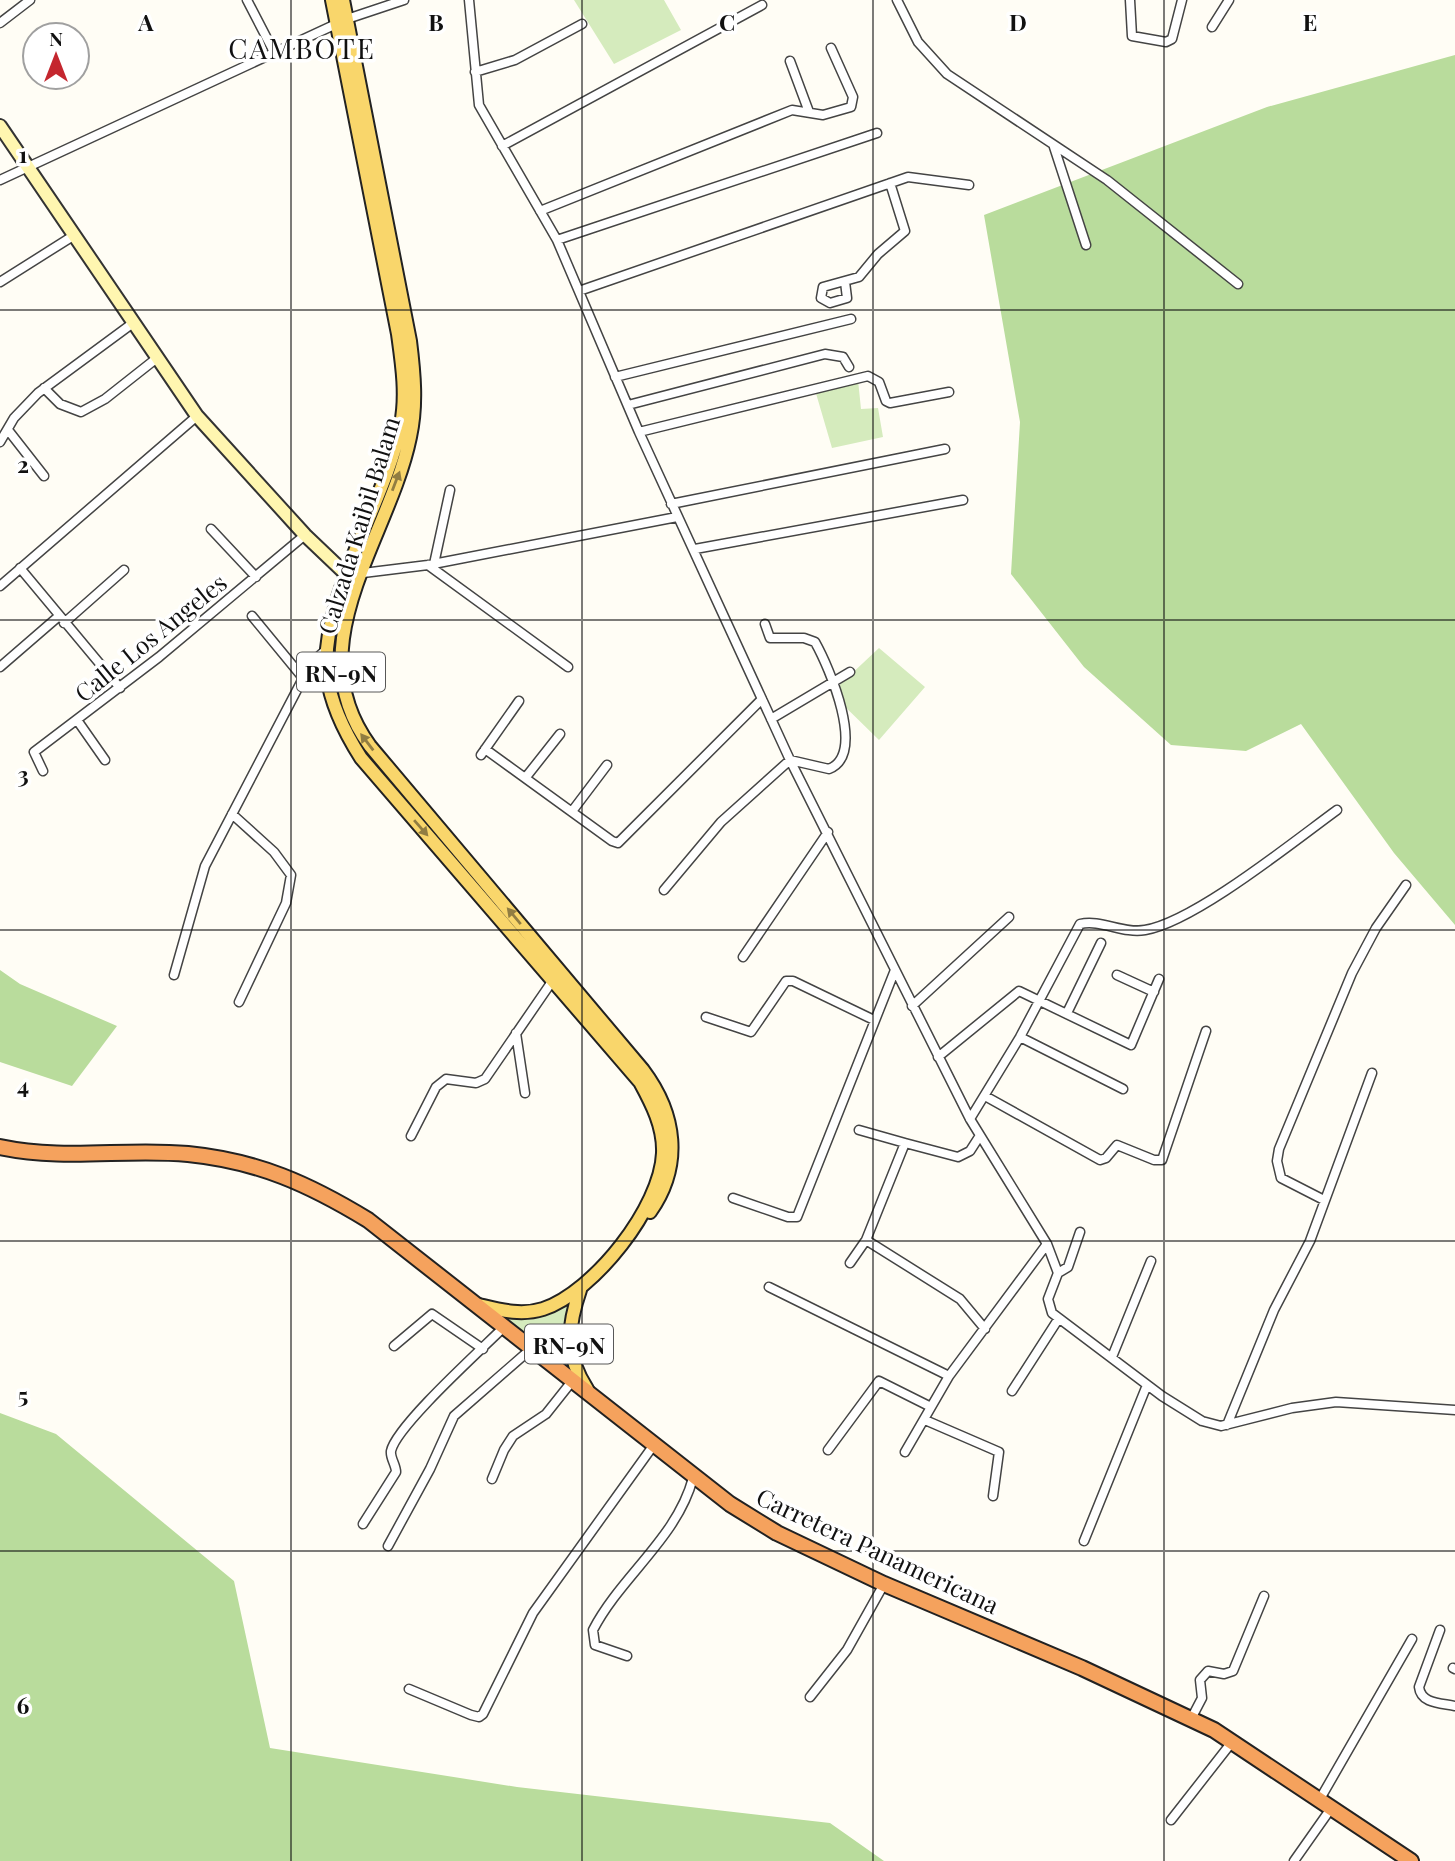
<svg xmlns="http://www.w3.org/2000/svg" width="1455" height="1861" viewBox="0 0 1455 1861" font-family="'Playfair Display',serif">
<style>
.green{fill:#d5ebbd}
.forest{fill:#b9dc9c}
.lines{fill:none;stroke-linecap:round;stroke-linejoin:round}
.street-casing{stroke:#444;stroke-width:11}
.secondary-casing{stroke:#333;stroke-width:16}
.primary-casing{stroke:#222;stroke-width:16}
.highway-casing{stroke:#222;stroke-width:18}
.street{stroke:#fff;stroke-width:8}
.secondary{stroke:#fff6b0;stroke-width:12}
.primary{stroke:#f9d66b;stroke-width:12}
.highway{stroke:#f5a25d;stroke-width:14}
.oneway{fill:#917d42}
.grid{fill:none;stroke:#111;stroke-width:2;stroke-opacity:0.55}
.labels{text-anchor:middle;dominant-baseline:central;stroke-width:7;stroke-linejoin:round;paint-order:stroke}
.shield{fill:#fff;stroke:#585858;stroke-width:2}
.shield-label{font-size:23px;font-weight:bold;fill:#111}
.street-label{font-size:24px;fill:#111;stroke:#fff}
.quarter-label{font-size:28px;letter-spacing:2px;fill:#111;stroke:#fff}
.grid-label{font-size:23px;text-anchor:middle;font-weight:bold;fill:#111;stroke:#fff;stroke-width:7;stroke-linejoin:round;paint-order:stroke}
</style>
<rect width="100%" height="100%" fill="#fffdf5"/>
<path class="green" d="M574,0H664L681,30L614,64Z
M858,380L861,409L878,408L883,437L832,448L815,390Z
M879,648L925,687L879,740L831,693Z
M577,1293L575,1373L501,1317L537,1313Z"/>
<path class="forest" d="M1455,55V925L1394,853L1301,724L1246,751L1171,745L1084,667L1011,574L1020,422L984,215L1267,107Z
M0,970L20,984L117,1026L72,1086L0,1062Z
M0,1413L56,1434L234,1581L270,1748L517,1787L830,1823L884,1861H0Z"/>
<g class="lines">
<defs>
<path id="street" d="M247,0L274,52
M469,0L479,105L557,240L639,432L790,760L970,1119L1047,1244L1058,1273L1048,1299L1052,1313L1162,1396L1202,1421L1221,1426L1292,1408L1336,1402L1455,1410
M897,0L918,42L947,74L1107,180L1238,284
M1130,0L1132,36L1166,42L1172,39L1182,0
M0,23L30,0
M1212,27L1229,0
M790,61L809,112
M475,72L515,60L582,24
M502,146L762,5
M1054,147L1086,245
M0,180L347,19L404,0
M540,211L792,110L823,115L851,107L853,97L831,48
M557,240L877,133
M0,282L73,236
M845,282L847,298L830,303L821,298L823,287L859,277L878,254L905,231L890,183
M579,291L908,177L969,185
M615,377L851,319
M44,388L60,404L81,412L105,399L157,358
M628,405L825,354L843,357L849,367
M8,430L44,476
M639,432L868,376L879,382L886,401L890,403L949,392
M0,442L14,418L38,393L133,323
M671,504L945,449
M211,529L256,577
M695,549L963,500
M434,564L450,490
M428,565L568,667
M20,568L120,688
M347,575L428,565L677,517
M0,586L197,416
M252,616L303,678
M64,623L124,570
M0,667L59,616
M771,719L850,672
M77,720L105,760
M485,749L612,841L618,843L762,699
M481,755L519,701
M43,771L34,752L159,657L305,535
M526,777L560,734
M573,810L607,765
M232,814L274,852L291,875L286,903L239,1002
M664,890L721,822L790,760L829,769C867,754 829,667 815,642L804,638H770L765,624
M743,957L828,832
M174,975L205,866L311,663L328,648
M1117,975L1154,992
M912,1006L1009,917
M1067,1013L1101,943
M706,1017L751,1032L786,981H793L874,1020
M516,1033L525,1093
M1020,1037L1123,1089
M938,1057L1019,991L1131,1045L1159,979
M985,1096L1100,1160L1106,1158L1117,1145L1154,1160H1162L1206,1031
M970,1119L1020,1037L1080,924C1101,919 1123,934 1145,930C1194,922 1293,842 1337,810
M859,1130L905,1143
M411,1136L436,1087L446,1079L476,1083L485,1079L553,980
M733,1198L788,1217H797L895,970
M1324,1200L1281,1178L1277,1161L1279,1149L1352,973L1376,928L1406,885
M866,1240L960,1299L985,1329
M850,1263L866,1240L905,1143L958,1157L970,1151L979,1137
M1058,1273L1068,1267L1080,1232
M769,1287L949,1376
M394,1346L432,1314L483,1349
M1112,1357L1151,1261
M1012,1391L1059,1318
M925,1420L999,1452L993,1496
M1227,1425L1274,1310L1310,1241L1372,1073
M828,1450L879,1381L931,1407
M905,1452L949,1376L1047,1244
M492,1479L504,1450L513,1436L546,1414L573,1380
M363,1524L396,1472C396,1465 390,1458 391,1451C396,1426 483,1348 505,1326
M1084,1541L1147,1385
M388,1546L430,1469L454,1416L532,1348
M1440,1630L1419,1687C1421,1704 1441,1703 1455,1706
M627,1656L595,1645L593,1630C621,1576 677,1538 693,1478
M1453,1668L1455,1669
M409,1689L471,1715L479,1717L483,1714L533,1613L653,1446
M810,1697L847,1650L884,1584
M1191,1719L1202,1698L1200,1680L1208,1671L1224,1674L1233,1671L1264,1596
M1320,1799L1412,1639
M1171,1820L1232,1742
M1294,1861L1332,1807"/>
<path id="secondary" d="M0,126L197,416L305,535L347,575"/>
<path id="primary" d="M332,0L398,334C402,363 407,395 401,424C386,502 319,599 327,675C331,705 345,733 361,758L640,1082C652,1104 664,1127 663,1153C661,1207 594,1292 543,1309C521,1316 500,1310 479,1305
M343,0L410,341C414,373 417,405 410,437C389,540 295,644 370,746L643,1070C676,1114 683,1165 650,1212
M580,1290C567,1328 565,1355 587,1389"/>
<path id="highway" d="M0,1147C67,1161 123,1148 188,1154C258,1161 309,1184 368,1220L730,1504L777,1533L884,1584L1082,1668L1214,1730L1411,1861"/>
</defs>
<use href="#street" class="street-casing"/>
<use href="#secondary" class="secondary-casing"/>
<use href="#primary" class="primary-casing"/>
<use href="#highway" class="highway-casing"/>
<use href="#street" class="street"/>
<use href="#secondary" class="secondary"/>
<use href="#primary" class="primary"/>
<use href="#highway" class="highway"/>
</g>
<defs><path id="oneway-solid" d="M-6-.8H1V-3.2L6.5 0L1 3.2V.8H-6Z" transform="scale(1.75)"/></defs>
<g class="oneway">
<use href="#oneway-solid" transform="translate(396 481) rotate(-69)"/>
<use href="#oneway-solid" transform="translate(367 742) rotate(-127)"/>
<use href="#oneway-solid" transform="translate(421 828) rotate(49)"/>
<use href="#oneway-solid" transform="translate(514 916) rotate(-130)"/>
</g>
<path class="grid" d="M291,0V1861M582,0V1861M873,0V1861M1164,0V1861M0,310H1455M0,620H1455M0,930H1455M0,1241H1455M0,1551H1455"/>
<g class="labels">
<g class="shield">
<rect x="297" y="652.5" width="88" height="39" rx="5"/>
<rect x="525" y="1324.5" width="88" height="39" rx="5"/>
</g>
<g class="shield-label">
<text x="341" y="672">RN-9N</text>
<text x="569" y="1344">RN-9N</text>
</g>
<g class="street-label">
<text transform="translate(358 525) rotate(-73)">Calzada Kaibil Balam</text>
<text transform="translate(150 637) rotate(-39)">Calle Los Angeles</text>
<text transform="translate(878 1550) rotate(25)">Carretera Panamericana</text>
</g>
<g class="quarter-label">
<text x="302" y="47">CAMBOTE</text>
</g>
</g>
<g class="grid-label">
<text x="146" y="31">A</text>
<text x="436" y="31">B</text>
<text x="727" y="31">C</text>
<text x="1018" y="31">D</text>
<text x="1310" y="31">E</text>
<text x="23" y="163">1</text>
<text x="23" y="473">2</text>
<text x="23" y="783">3</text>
<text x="23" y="1094">4</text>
<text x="23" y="1404">5</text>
<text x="23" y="1714">6</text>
</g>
<g transform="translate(56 56)"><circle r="33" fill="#ffffff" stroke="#a0a0a0" stroke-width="2"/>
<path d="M0-5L12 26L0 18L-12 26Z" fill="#c4262e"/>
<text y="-10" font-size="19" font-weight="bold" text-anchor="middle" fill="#111111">N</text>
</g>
</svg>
